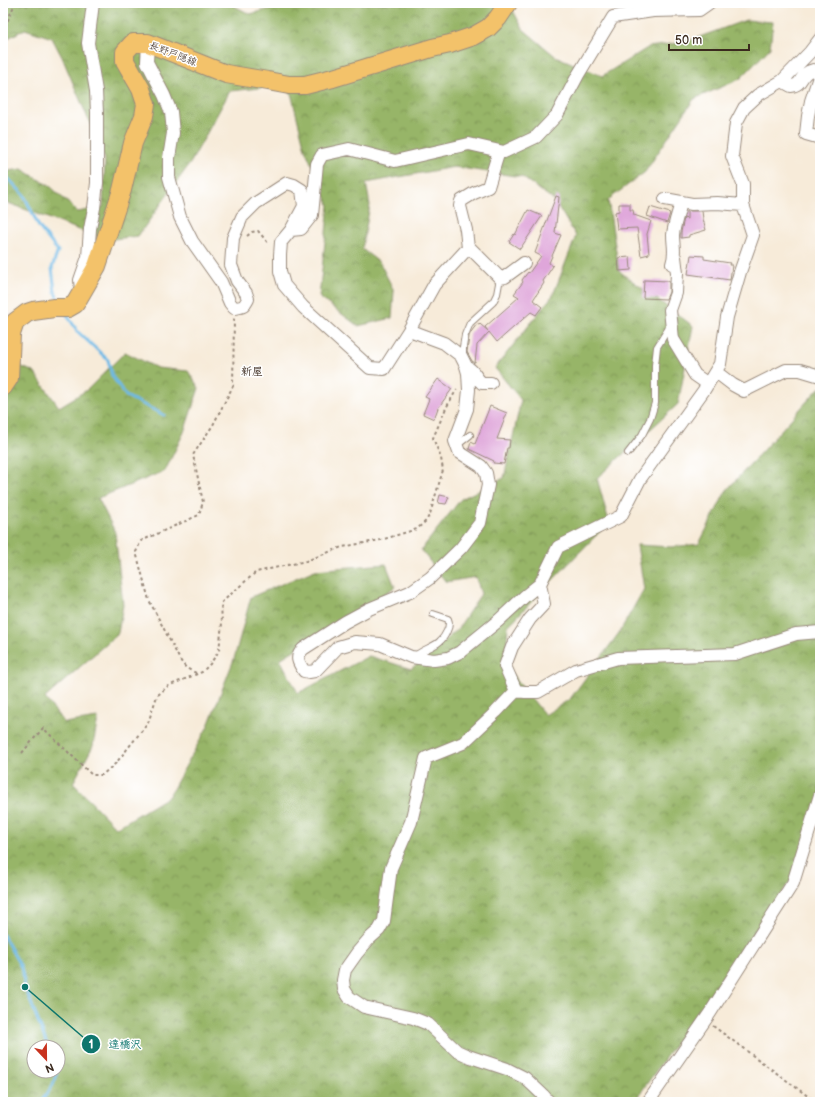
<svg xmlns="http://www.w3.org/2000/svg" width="823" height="1105" viewBox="0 0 823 1105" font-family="'Balsamiq Sans','Klee One',sans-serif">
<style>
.forest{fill:url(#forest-crowns);stroke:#697043;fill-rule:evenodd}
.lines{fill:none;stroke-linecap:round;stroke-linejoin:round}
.stream{stroke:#6dbae7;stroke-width:3}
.building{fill:#dfa6da}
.service-casing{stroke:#998a7c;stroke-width:8}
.minor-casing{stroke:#998a7c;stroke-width:14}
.primary-casing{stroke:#998a7c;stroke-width:20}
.path{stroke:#998a7c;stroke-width:2;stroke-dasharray:3 3;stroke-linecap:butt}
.service{stroke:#fff;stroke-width:6}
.minor{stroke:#fff;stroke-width:12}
.primary{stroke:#f3c26a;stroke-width:18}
.labels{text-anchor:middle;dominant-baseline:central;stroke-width:3;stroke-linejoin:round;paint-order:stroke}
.street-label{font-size:10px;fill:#3b2a1e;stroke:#fff}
.neighbourhood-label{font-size:11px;font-weight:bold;fill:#3b2a1e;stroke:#fff}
.leader{fill:none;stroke:#0f766e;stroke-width:1.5}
.callout-dot{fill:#0f766e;stroke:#fff;stroke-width:1.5}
.mark-label{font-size:12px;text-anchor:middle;font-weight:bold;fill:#fff}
.callout-label{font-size:11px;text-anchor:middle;font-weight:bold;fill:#0f766e;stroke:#fff;stroke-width:3;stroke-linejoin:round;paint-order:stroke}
</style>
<defs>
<pattern id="forest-crowns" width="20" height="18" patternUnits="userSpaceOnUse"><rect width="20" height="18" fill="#97b568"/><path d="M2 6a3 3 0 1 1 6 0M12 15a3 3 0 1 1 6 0" fill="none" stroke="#7c9355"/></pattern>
</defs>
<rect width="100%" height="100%" fill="#fff"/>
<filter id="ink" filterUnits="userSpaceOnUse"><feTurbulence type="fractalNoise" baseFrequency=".025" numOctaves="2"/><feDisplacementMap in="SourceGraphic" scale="8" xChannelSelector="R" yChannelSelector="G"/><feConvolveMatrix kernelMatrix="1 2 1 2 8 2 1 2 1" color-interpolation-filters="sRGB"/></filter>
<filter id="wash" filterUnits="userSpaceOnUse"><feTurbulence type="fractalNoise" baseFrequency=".012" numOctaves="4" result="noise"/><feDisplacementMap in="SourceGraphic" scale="16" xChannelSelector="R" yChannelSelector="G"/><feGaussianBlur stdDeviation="0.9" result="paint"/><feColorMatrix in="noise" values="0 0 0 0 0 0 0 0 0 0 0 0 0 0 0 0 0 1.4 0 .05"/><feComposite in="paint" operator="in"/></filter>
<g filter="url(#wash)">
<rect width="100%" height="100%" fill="#f7ebd9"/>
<path class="forest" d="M3,3H228L250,14L294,3H509L523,29L555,56L602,76L649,47L686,42L746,20L773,22L770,48L740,79L694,99L645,172L608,200L619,271L693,326L678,404L597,478L609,522L508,626L505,666L545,715L570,699L619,633L644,589L637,545L671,547L699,544L726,491L820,387V807L796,873L634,1102H3V359L34,372L59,407L87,390L125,352L157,368L188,371L199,388L184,432L165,471L98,498L115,532L123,605L118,633L45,698L64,723L98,718L93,746L73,783L116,828L169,796L208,726L234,659L251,597L315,570L386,564L395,587L280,659L298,693L369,656L411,669L457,630L481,594L476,577L446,582L421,550L461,499L504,478L521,400L495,368L553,295L576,236L554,200L522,177L454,167L366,183L370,205L362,249L380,263L394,291L392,318L358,326L319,297L329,205L305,149L289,85L230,91L191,162L138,236L106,240L3,201V172L22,169L51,187L78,212L103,207L105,159L62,57L52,38L25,29L10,37L3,39ZM34,1047H58V1071H34Z"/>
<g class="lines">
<path class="stream" d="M3,173L24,195L39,227L58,251L52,268L55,292L57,297
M67,315L78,332L108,360L112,376L126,396L164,415
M3,935L21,967L25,987L48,1047
M41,1102L53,1085L57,1071"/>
</g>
<g id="blocks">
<path class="building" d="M556,196L559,197L555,233L561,235L549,263L553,266L543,281L544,283L533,300L542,307L536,315L531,312L497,342L489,332L477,345L475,363L472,361L467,352L469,336L471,332L477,324L479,325L480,324L488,331L485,327L519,297L514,294L523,282L522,280L528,272L529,273L541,256L535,253Z
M619,204H630V210H633L634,215L651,221L647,234L649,254L641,256L637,228L617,229L615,212L619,211Z
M650,207L670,213L667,223L647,216Z
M528,210L542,216L520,249L509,242L514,234L515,235Z
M687,211H702L703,219L706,230L689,235V237L681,238V232L684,218L687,219Z
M691,255L704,256V259L730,263L729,265H732L730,280L688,274Z
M630,257L631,270L619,271L618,258Z
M644,280L669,281V292L666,299L643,298Z
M438,379L452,389L438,408L434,419L423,414L429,399L425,397Z
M490,406L507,413L497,439L510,440L509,448H507L504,464L493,463L494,461L469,449L471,442L475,444Z
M440,495L449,497L446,504L438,503Z"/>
</g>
</g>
<g filter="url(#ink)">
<use href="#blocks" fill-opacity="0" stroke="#998a7c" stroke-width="1"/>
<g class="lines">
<defs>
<path id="service" d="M461,356L463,352V347L465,335L470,323L493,302L497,294L500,278
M456,446L470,435
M628,453L642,435L650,419L655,403V365L657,347L670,326
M414,657C426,646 440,648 447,631C449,627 450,624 448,619L433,614"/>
<path id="minor" d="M148,43L147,62L164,95L171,112L173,133L169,158V177L180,217L192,241L221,282L230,303L234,308C243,307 244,307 248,299L246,293L237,281L231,265L233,238L242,217L256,203L287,183L294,185L302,190L304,206L291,230L281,242L280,255V271L284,285L303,307L370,368L384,369L409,330L444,343L461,356L466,366L468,373L469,390L467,409L455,441L459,452L481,466L486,473L488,485L480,523L461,548L430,578L410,592L369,609L345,622L303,649C295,657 298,662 304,671L309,672L315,671L338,647L355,642L380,644L411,657L434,660L448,658L460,652L498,621L525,596L540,584L558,547L621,516L640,479L704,390L720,364L727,317L740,272L753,235L743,205V184L732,156L736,123L744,108L758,95L782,81L810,52L820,39
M782,81L791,86C804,85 799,73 813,70L816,72L819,77L811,101L808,116L806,134L820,138
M665,199L692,204L717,203L743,205
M291,230L301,229L312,215L317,164L322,155L349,149L395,161L469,144L504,152L536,137L557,115L578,75L613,17L653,11L699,10L709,3
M468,246L500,278L505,277L524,263
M675,257L677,273L676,293L670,310L673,339L695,375L708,384
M672,264C676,253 673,246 673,235C674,224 678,214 681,203
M81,290L80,280L88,257L90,229L94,208L97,183V113L96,91L88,43L93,3
M409,330L434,285L468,248L466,230L460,206L461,201L474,193L488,187L499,151
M467,367C475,371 475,378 482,383H491
M716,372L733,385L744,391L786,370H800L820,376
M516,691L496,712L463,743L426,758L411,822L391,868L384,921L379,930L369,939L357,953L345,970L343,980L344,989L349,997L364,1007L413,1018L428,1024L457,1051L468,1056L507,1069L525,1078L543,1095L549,1102
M516,691L525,692H538L576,670L618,658L735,654L796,634L820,632
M516,691L505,666L512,647L530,619L544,604L540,584
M648,1102L710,1013L793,883L820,795"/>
<path id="primary" d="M3,387L9,378L11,334L15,322L27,313L33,311L54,308H68L75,304L97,266L122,190L133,143L144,116L146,104L141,89L125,61V52L133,43H148L226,74L268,81L289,85H305L333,78L432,48L450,44L474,36L488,28L498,18L508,3"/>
</defs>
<use href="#service" class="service-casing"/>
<use href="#minor" class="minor-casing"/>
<use href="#primary" class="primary-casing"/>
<path class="path" d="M3,32L15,3
M247,236L252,232L258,231L269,244
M196,673L186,668L180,660L149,600L136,552L141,541L199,515L203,502L193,455L213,425L233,386L234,318
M22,753L43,728L92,775H102L116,763L148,723L157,696L168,686L202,672L210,664L219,651L222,623L221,603L256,572L306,561L342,547L381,540L417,529L426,521L430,514L443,470L441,458L433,438L446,408L457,389
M713,1026L813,1100L814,1102"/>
<use href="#service" class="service"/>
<use href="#minor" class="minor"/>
<use href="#primary" class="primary"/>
</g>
</g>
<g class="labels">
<g class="street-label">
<text transform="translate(173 54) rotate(21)">長野戸隠線</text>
</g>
<g class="neighbourhood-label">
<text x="252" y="371">新屋</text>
</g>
</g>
<path class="leader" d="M25 987L91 1044"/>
<g class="callout-dot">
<circle cx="25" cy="987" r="4"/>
<circle cx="91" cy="1044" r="10"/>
</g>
<g class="mark-label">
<text x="91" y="1048">1</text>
</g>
<g class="callout-label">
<text x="125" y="1048">達橋沢</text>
</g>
<rect width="823" height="1105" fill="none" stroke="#fff" stroke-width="16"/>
<g transform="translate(46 1059) rotate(158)"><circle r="19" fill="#ffffff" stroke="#b1aaa5"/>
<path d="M0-3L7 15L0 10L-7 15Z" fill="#c8321e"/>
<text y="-6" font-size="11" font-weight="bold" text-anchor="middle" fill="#3b2a1e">N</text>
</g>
<path d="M669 44v6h80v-6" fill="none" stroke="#3b2a1e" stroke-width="2"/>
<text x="675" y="44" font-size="12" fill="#3b2a1e" stroke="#ffffff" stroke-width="3" paint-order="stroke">50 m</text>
</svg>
